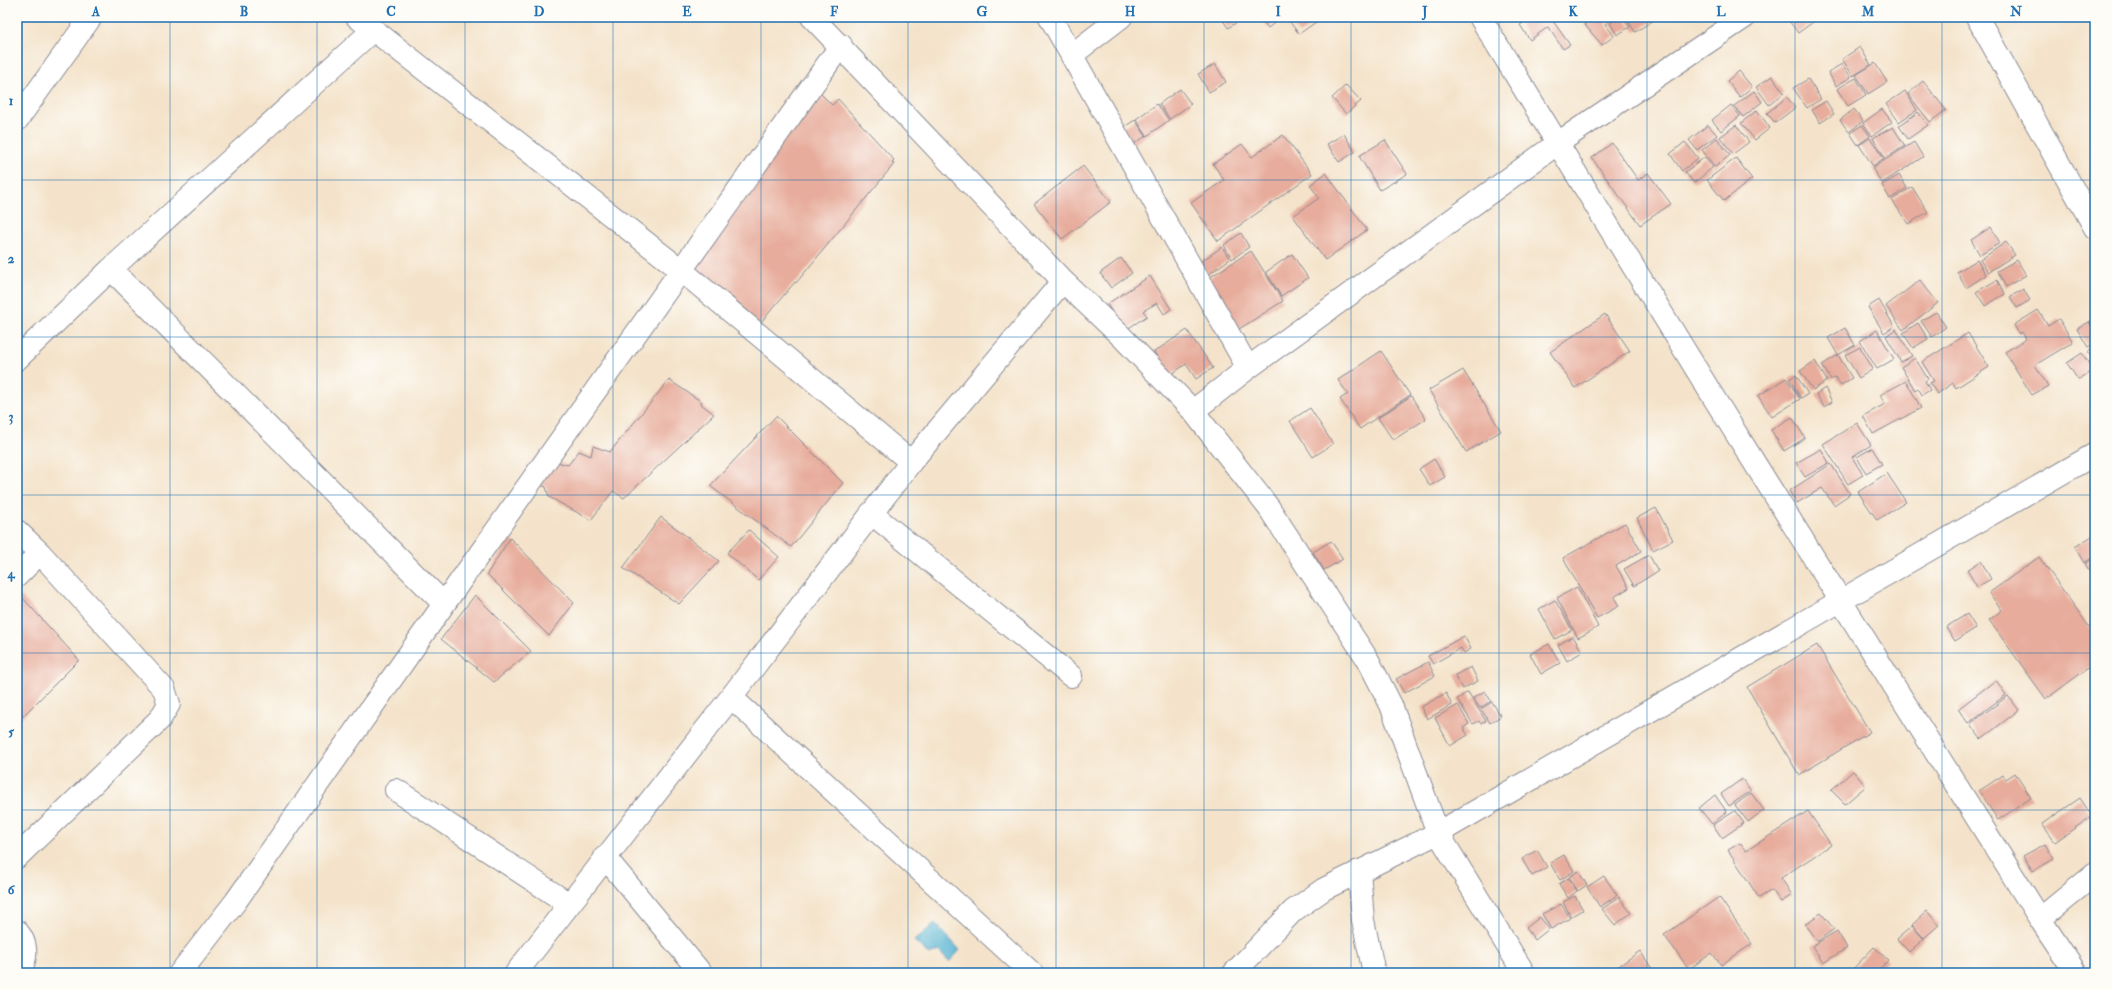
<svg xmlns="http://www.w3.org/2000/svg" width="2112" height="990" viewBox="0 0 2112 990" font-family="'IM FELL Double Pica',serif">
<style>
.water{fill:#54b2d2;stroke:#387098}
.building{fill:#e7ac9b}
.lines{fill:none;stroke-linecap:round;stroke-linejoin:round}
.minor-casing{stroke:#888994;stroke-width:24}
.minor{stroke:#fff;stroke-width:22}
.grid{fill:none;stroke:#1f6fb2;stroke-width:1;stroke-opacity:0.55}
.neatline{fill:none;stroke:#1f6fb2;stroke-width:1.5}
.grid-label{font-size:13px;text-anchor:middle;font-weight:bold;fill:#1f6fb2}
</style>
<rect width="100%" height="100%" fill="#fdfcf7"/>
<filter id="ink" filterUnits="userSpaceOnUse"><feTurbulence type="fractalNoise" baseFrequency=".025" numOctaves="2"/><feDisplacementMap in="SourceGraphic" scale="8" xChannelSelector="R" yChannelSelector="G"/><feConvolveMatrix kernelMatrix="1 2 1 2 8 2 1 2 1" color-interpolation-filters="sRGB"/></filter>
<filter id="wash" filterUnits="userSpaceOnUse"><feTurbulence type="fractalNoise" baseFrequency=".012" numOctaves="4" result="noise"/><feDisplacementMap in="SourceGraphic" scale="16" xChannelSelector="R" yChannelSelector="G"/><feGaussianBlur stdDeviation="0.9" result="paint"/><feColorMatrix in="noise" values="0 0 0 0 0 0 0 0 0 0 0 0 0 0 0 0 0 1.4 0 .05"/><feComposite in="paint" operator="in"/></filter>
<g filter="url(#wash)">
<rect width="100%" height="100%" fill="#f4e3ca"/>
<path class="water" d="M935,923L960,950L949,962L938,951L930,955L914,941Z"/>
<g id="blocks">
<path class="building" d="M1221,17H1245L1228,28Z
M1260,17H1282L1268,28Z
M1286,17H1323L1299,34Z
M1531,17H1550L1570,45L1563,49L1548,27L1530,40L1520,25Z
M1593,17H1615L1605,24L1614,36L1602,45L1584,24Z
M1619,17H1624L1630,27L1617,35L1610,23Z
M1626,17H1652L1654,20L1635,32Z
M1786,17H1820L1798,33Z
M1860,47L1871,65L1853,76L1842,59Z
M1875,63L1887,82L1868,94L1856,75Z
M1215,64L1226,82L1209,92L1198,74Z
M1842,64L1851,77L1836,86L1828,72Z
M1739,71L1752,87L1740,97L1727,81Z
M1772,76L1784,93L1769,105L1756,87Z
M1856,78L1866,95L1848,106L1837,89Z
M1808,79L1821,99L1807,108L1793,88Z
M1923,81L1946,110L1930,122L1908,94Z
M1346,85L1361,101L1346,114L1332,98Z
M1180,89L1191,104L1170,119L1159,104Z
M817,90L832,105L838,99L894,160L892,162L894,164L796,283L795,282L757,327L693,273Z
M1754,91L1762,102L1743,117L1734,106Z
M1905,91L1917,110L1899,122L1886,104Z
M1787,97L1795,108L1775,123L1767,113Z
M1826,101L1834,114L1820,123L1812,110Z
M1157,104L1169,120L1147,136L1136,119Z
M1731,105L1740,116L1721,131L1712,120Z
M1854,109L1863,121L1849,132L1840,120Z
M1882,109L1892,122L1872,136L1863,123Z
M1757,110L1770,128L1755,140L1741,123Z
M1918,112L1928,125L1908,139L1899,126Z
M1135,120L1146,136L1129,147L1118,131Z
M1708,125L1717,135L1697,150L1689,140Z
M1736,125L1749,142L1733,154L1720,137Z
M1862,125L1870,136L1858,145L1850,133Z
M1893,127L1905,146L1885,158L1873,138Z
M1344,134L1355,152L1339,162L1327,144Z
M1283,135L1312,174L1218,241L1191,203L1224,180L1213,164L1242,144L1252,157Z
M1717,138L1730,155L1715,167L1702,150Z
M1870,138L1884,158L1873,166L1859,145Z
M1385,140L1407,174L1380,190L1359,156Z
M1685,142L1698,158L1682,171L1670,154Z
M1914,142L1923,157L1882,183L1872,168Z
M1612,143L1638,180L1648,173L1671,204L1640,225L1592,158Z
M1705,157L1713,167L1694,183L1685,172Z
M1736,158L1752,179L1724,201L1707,180Z
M1083,166L1111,202L1062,239L1034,204Z
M1326,173L1367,230L1325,260L1293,216L1319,198L1310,185Z
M1899,175L1907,188L1890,199L1882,185Z
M1912,187L1928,212L1908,224L1892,200Z
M1991,227L2000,243L1980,255L1971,240Z
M1241,233L1249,247L1232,259L1224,245Z
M2006,242L2015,255L1988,272L1980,260Z
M1222,247L1230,259L1206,276L1197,264Z
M1251,251L1283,301L1236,331L1204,281Z
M1292,254L1308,278L1281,296L1266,272Z
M1121,258L1132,273L1111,288L1100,273Z
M1977,260L1986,275L1966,288L1957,272Z
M2017,260L2026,275L2006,287L1997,271Z
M1150,276L1171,309L1164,314L1157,303L1143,311L1147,316L1124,331L1107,304Z
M1920,280L1938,303L1903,330L1886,306Z
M1997,280L2005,294L1985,306L1976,292Z
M2023,289L2030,300L2017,308L2010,297Z
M1879,300L1894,326L1884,333L1868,307Z
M2038,310L2048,326L2059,319L2073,342L2035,365L2048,386L2032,395L2005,352L2026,339L2022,332L2019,334L2014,325Z
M1936,312L1946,327L1932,337L1921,321Z
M1605,314L1630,351L1575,388L1550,352Z
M2095,319V331L2090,322Z
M2089,322L2095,333V343L2088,347L2077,329Z
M1918,323L1928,339L1913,348L1903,333Z
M1845,328L1855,345L1838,355L1828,338Z
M1896,329L1912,356L1901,362L1886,336Z
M1187,330L1213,368L1196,379L1186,364L1169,376L1154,352Z
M1877,330L1894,359L1877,369L1860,341Z
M1968,333L1989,367L1956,388L1953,383L1937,394L1930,383L1934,381L1922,362Z
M1860,347L1873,369L1859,378L1845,355Z
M2095,347V363L2088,352Z
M1381,351L1410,395L1360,429L1340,399L1348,394L1338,380Z
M2082,353L2093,370L2078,380L2067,363Z
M1838,355L1852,378L1841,385L1835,377L1831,380L1822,365Z
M1915,358L1928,379L1925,381L1930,390L1922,395L1918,388L1915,390L1901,367Z
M1815,361L1827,381L1813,390L1800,371Z
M1463,370L1501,431L1466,452L1429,390Z
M1796,375L1808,394L1801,398L1789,379Z
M1786,378L1800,399L1772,417L1758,396Z
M669,380L702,402L701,404L714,414L624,498L613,491L591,520L549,497L546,487L537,484L553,461L568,465L579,451L591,456L593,446L610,452Z
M1906,381L1921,408L1873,434L1863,416L1885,404L1880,395Z
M1825,388L1832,402L1824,407L1816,394Z
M1411,396L1426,419L1393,440L1378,418Z
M1310,408L1333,444L1313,457L1290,421Z
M776,416L843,483L791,547L710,486Z
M1792,417L1805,438L1784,451L1771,430Z
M1857,423L1871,445L1852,457L1863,475L1848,484L1823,444Z
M1872,448L1882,464L1866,473L1857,457Z
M1821,449L1829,463L1805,477L1796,463Z
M1434,459L1445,477L1430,486L1419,469Z
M1831,464L1850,494L1834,505L1822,488L1797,503L1789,491Z
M1887,473L1906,502L1877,520L1858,492Z
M1656,508L1673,540L1653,550L1637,518Z
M661,517L719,561L679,604L623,568Z
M1625,523L1641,551L1616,566L1629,588L1614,597L1619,606L1597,618L1563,558Z
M749,530L779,557L758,580L727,553Z
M2095,534V556L2084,563L2075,547Z
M510,538L574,603L549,636L487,574Z
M1331,541L1343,559L1324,570L1313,552Z
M1649,555L1658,571L1634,586L1624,569Z
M2039,557L2095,635V663L2046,699L1989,620L2002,610L1989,593Z
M2095,558V579L2085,564Z
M1981,561L1991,579L1977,587L1967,570Z
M1577,587L1598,627L1578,638L1557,598Z
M475,595L531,651L494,682L441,639Z
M21,596L79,660L17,722V601Z
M1555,600L1572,630L1555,639L1539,609Z
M1967,614L1976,628L1955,641L1946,627Z
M1464,636L1471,649L1464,653L1461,648L1433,664L1428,656Z
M1573,636L1582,652L1567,661L1558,645Z
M1549,644L1560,663L1541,674L1530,654Z
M1817,645L1870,732L1799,775L1747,687Z
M1428,662L1435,676L1404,693L1396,679Z
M1471,667L1478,681L1462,689L1455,675Z
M1996,680L2006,695L1968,723L1958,709Z
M1485,691L1491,701L1480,708L1473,698Z
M1468,692L1486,721L1481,724L1479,721L1473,724L1457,699Z
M1446,693L1452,705L1427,719L1421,707Z
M2008,696L2019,710L1981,739L1970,724Z
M1492,702L1501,716L1490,723L1481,709Z
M1458,705L1469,724L1463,728L1468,735L1450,746L1435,718Z
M1853,771L1866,786L1845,804L1831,790Z
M2015,773L2031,798L1998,820L1979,791L2003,775L2006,779Z
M1742,779L1751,791L1729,806L1721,794Z
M1751,793L1764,810L1748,822L1735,805Z
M1715,795L1727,812L1712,824L1699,808Z
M2080,798L2092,816L2055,842L2042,824Z
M1735,811L1744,823L1722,838L1713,825Z
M1808,811L1831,845L1781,878L1792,895L1781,902L1772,890L1759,898L1728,850L1740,843L1746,851Z
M2045,844L2054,859L2033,871L2023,856Z
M1537,850L1547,867L1532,876L1522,859Z
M1564,855L1574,871L1560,880L1550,863Z
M1578,871L1587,885L1578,891L1569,877Z
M1604,876L1617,895L1600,907L1587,887Z
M1568,878L1577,891L1568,898L1559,884Z
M1575,896L1583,910L1571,917L1563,902Z
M1619,897L1631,913L1615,925L1602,909Z
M1719,897L1752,944L1721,965L1712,953L1689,969L1664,935Z
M1561,904L1570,918L1551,929L1542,914Z
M1927,911L1939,925L1924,938L1912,925Z
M1821,913L1834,929L1818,941L1805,924Z
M1540,917L1549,929L1535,940L1526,928Z
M1912,926L1924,939L1909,952L1897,939Z
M1837,931L1847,948L1823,963L1812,946Z
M1874,947L1888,960L1876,973H1849Z
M1640,951L1655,973H1609Z"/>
</g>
</g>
<g filter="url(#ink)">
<use href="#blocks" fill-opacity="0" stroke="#888994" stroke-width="1"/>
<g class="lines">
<defs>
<path id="minor" d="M357,17L681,270L911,462
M812,17L1063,281L1122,337L1193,411L1269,508L1368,660L1391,705L1438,833L1524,973
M1050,17L1248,368
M1480,17L1717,403L2040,919L2076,973
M1977,17L2095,228
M1073,54L1121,17
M17,120L91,17
M111,269L444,604
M17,359L111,269L373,30
M1193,411L1248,368L1558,143L1745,17
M871,513L1071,676
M17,531L40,553L164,689L169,704L160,719L17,857
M17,576L40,553
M731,697L1032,973
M396,790L569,904
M605,857L701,973
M1359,871L1363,920L1374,973
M2040,919L2095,874
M17,931C28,944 28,959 18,973
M180,973L236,901L444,604L841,45
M516,973L731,697L911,462L1063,281
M1234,973L1293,911L1324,889L1438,833L2095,454"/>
</defs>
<use href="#minor" class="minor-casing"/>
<use href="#minor" class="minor"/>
</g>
</g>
<path class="grid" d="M170,17V973M317,17V973M465,17V973M613,17V973M761,17V973M908,17V973M1056,17V973M1204,17V973M1351,17V973M1499,17V973M1647,17V973M1795,17V973M1942,17V973M17,180H2095M17,337H2095M17,495H2095M17,653H2095M17,810H2095"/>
<rect width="2112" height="990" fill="none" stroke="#fdfcf7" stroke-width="44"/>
<rect x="22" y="22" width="2068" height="946" class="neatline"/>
<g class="grid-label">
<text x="96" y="16">A</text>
<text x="244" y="16">B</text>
<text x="391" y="16">C</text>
<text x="539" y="16">D</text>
<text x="687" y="16">E</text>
<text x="834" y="16">F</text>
<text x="982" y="16">G</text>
<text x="1130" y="16">H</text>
<text x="1278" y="16">I</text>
<text x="1425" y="16">J</text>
<text x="1573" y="16">K</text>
<text x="1721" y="16">L</text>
<text x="1868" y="16">M</text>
<text x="2016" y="16">N</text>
<text x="11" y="105">1</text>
<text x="11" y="263">2</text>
<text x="11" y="421">3</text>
<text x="11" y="578">4</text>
<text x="11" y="736">5</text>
<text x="11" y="894">6</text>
</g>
</svg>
